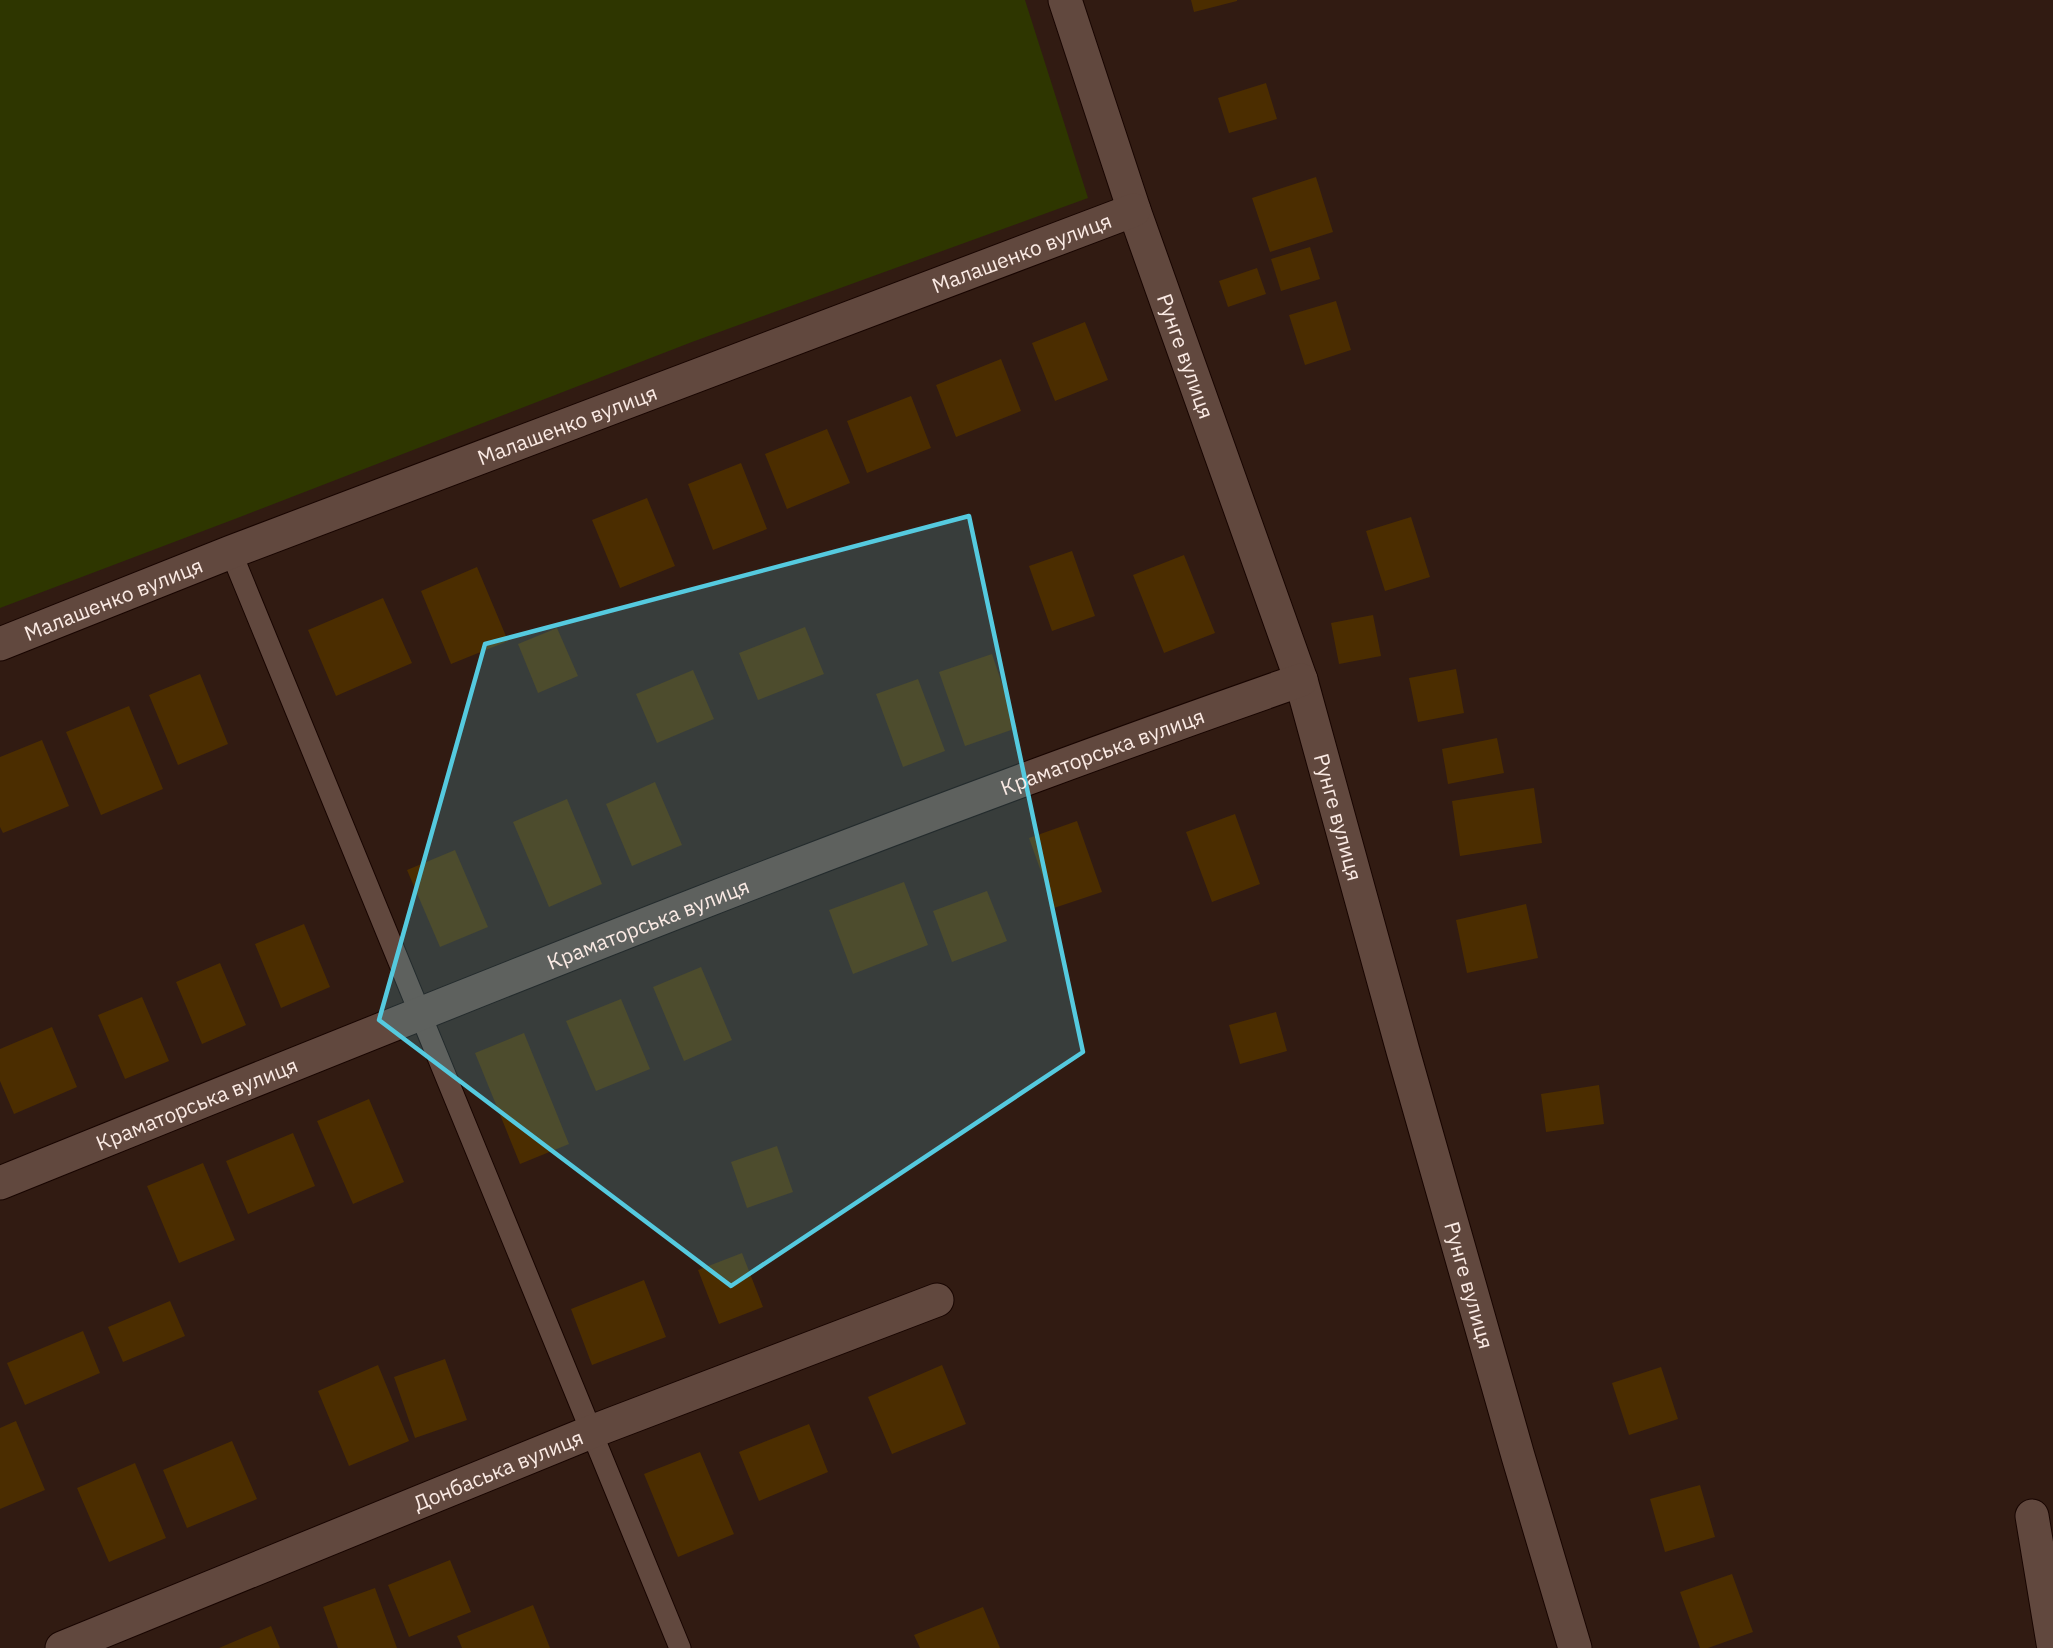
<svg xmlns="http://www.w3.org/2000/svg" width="2053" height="1648" viewBox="0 0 2053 1648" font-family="'IBM Plex Sans',sans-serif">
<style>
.green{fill:#2e3600}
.building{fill:#4b2d00}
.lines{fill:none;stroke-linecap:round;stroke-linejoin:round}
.service-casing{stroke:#180501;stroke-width:23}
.minor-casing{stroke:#180501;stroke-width:35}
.service{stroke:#61483e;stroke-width:21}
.minor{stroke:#61483e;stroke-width:33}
.marked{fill:#55cadf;fill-opacity:0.2;stroke:#55cadf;stroke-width:4.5;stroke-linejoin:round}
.labels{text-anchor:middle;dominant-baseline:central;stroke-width:5;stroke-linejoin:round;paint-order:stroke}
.street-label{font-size:21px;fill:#faeae4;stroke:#271209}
</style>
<rect width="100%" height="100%" fill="#311b12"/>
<path class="green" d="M0,0H1025L1088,198L692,342L240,517L0,608Z"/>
<path class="building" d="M1191,0H1237V1L1194,12Z
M1266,83L1277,119L1229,133L1218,98Z
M1316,177L1333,232L1270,252L1252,198Z
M1310,247L1320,279L1281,291L1271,259Z
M1257,268L1266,294L1228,307L1219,281Z
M1336,301L1351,350L1305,365L1289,315Z
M1085,322L1108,380L1055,401L1032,343Z
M1001,359L1021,411L956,437L936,385Z
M911,396L931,448L867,473L847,421Z
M827,429L850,483L787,509L765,454Z
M741,463L767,529L713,550L688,484Z
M647,498L675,566L620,588L592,520Z
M1411,517L1430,577L1385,591L1366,531Z
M1072,551L1095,616L1052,631L1029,566Z
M1184,555L1215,633L1164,653L1133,575Z
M477,567L508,641L451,664L421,591Z
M383,598L412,663L336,696L308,630Z
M1373,615L1381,656L1339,664L1331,623Z
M805,627L824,674L758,700L739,653Z
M557,628L578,676L538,693L518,644Z
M992,654L1017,728L965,746L939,672Z
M1456,669L1464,713L1418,722L1409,678Z
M693,670L714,719L657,743L636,694Z
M200,674L228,744L178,765L149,695Z
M918,679L945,751L903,767L876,694Z
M129,706L163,789L101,815L66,732Z
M1497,738L1504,773L1448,784L1442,749Z
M42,740L69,806L3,833L0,827V757Z
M655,782L682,845L632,866L606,804Z
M1534,788L1542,843L1460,856L1452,801Z
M567,799L602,884L549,907L513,822Z
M1235,814L1260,884L1212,902L1186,832Z
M1077,821L1102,892L1054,908L1029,838Z
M455,850L488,927L440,947L407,870Z
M904,882L928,945L853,974L829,910Z
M987,891L1007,941L952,962L933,911Z
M1526,904L1538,958L1467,973L1456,920Z
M304,924L330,987L281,1008L255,944Z
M220,963L246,1025L202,1044L176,982Z
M701,967L732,1040L684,1061L653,987Z
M142,997L169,1061L125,1079L98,1015Z
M621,999L650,1069L596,1091L566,1021Z
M1276,1012L1287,1051L1240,1064L1229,1025Z
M52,1027L77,1087L14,1114L0,1081V1049Z
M524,1033L569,1144L520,1164L475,1053Z
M1599,1085L1604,1124L1546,1132L1541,1094Z
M369,1099L404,1182L353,1204L317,1121Z
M293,1133L315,1186L248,1214L226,1161Z
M777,1146L793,1192L747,1208L731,1162Z
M203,1163L235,1240L179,1263L147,1186Z
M742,1253L763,1307L719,1324L698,1270Z
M644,1280L666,1337L592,1365L571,1309Z
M170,1301L185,1336L123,1362L108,1327Z
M83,1331L100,1373L25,1405L7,1363Z
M445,1359L467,1420L415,1438L394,1377Z
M378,1365L409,1441L349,1466L318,1391Z
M942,1365L966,1424L892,1454L868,1397Z
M1661,1367L1678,1419L1629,1435L1612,1383Z
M16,1421L45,1490L0,1509V1428Z
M809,1424L828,1472L759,1501L739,1452Z
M232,1441L257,1499L187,1528L163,1470Z
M700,1452L734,1534L678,1557L644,1474Z
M135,1463L166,1538L109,1562L77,1488Z
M1700,1485L1715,1537L1665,1552L1650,1499Z
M450,1560L471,1612L409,1637L388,1585Z
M1732,1574L1753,1632L1708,1648H1700L1680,1592Z
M375,1588L397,1648H338L323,1607Z
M533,1605L550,1648H462L457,1636Z
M983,1607L1000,1648H920L914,1635Z
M271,1626L280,1648H219Z"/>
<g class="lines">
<defs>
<path id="service" d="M231,552L680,1648"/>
<g id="minor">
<path id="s1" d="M1065,0L1134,210L1301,680L1403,1051L1518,1456L1575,1648"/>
<path id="s2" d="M0,644L231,552L1134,210"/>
<path id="s3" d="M0,1183C431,1009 862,833 1301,680"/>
<path d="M2032,1516L2053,1643"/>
<path id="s4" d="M62,1648L591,1432L937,1300"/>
</g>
</defs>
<use href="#service" class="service-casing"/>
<use href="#minor" class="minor-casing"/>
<use href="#service" class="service"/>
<use href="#minor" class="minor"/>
</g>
<path class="marked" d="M969,516L1083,1052L731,1286L379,1020L485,644Z"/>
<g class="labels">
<g class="street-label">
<text stroke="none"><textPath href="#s2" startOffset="1094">Малашенко вулиця</textPath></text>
<text stroke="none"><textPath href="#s1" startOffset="376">Рунге вулиця</textPath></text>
<text stroke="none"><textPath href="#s2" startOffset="608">Малашенко вулиця</textPath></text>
<text stroke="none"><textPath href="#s2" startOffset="122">Малашенко вулиця</textPath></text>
<text stroke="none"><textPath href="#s3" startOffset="1184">Краматорська вулиця</textPath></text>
<text stroke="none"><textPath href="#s1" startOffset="862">Рунге вулиця</textPath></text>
<text stroke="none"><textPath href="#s3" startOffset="698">Краматорська вулиця</textPath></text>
<text stroke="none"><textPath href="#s3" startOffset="212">Краматорська вулиця</textPath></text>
<text stroke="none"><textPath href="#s1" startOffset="1348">Рунге вулиця</textPath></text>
<text stroke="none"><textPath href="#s4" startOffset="471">Донбаська вулиця</textPath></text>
</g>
</g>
</svg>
